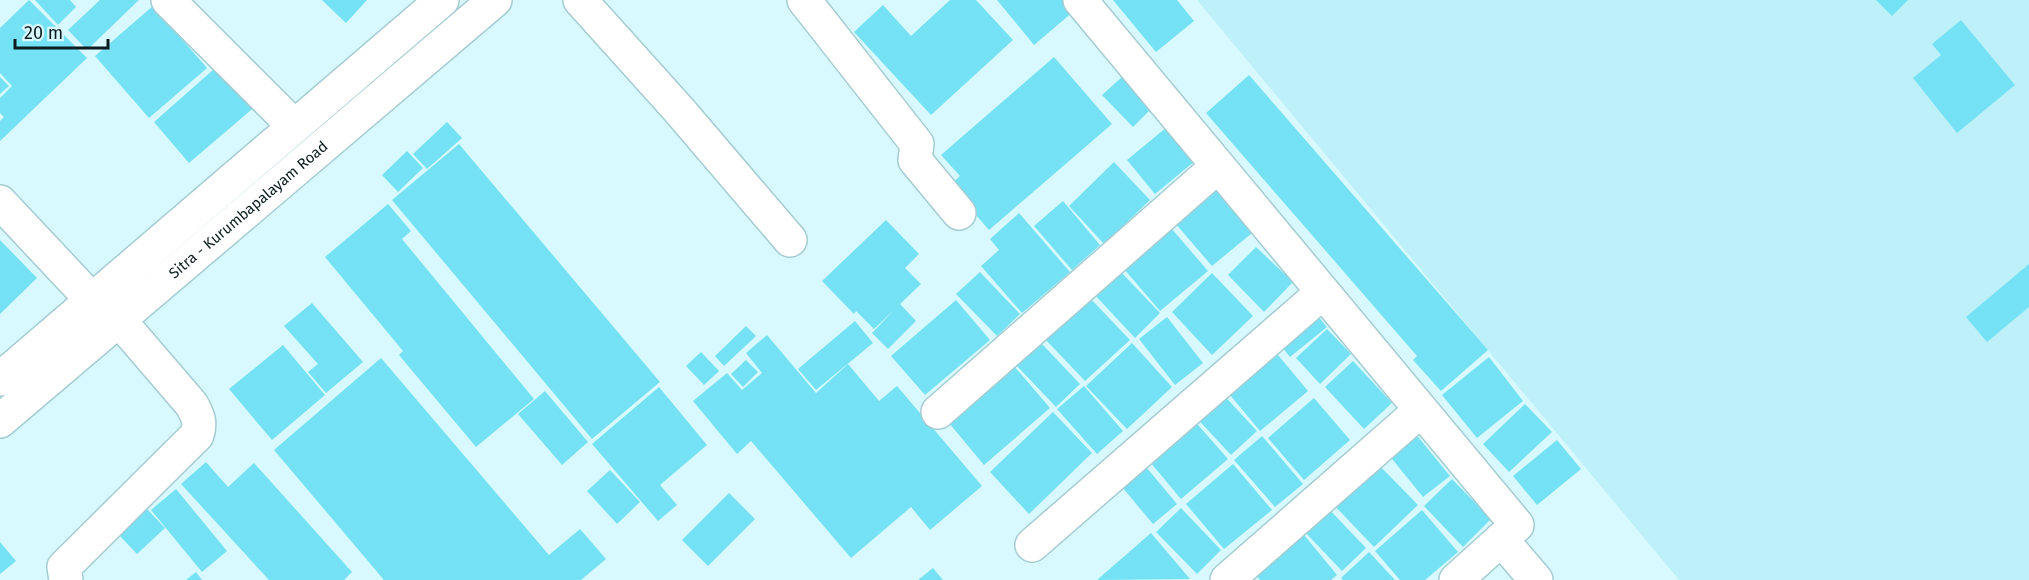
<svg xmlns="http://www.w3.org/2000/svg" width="2029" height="580" viewBox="0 0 2029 580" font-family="'Fira Sans',sans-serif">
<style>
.built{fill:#bdf0f9}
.building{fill:#74e2f4}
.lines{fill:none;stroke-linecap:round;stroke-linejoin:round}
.minor-casing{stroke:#a4ccd3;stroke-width:36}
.major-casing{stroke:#a4ccd3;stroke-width:36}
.minor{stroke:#fff;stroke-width:33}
.major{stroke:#fff;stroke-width:33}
.labels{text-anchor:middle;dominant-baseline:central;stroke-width:6;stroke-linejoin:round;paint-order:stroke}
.street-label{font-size:15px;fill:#0c1c1e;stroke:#d8f9ff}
</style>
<rect width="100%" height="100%" fill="#d8f9ff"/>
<path class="built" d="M1197,0H2029V580H1679Z"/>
<path class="building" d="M29,0L87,58L0,141V121L4,117L0,113V98L12,86L0,73V28Z
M35,0H70L76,7L58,25Z
M100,0H139L87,50L68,30Z
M322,0H367L346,23Z
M950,0H976L1013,40L931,115L854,32L883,5L911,36Z
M997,0H1065L1074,11L1034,45Z
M1113,0H1177L1194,21L1156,52Z
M1876,0H1908L1892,16Z
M153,6L207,68L149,118L95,56Z
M1961,20L2015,85L1957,133L1913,78L1941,55L1932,44Z
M1054,57L1112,124L989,230L950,185L960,176L941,155Z
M222,62L258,104L189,163L154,122Z
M1249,75L1488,350L1441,391L1413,360L1417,356L1206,113Z
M0,77L9,86L0,94Z
M1122,77L1152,108L1133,127L1102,95Z
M447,122L462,138L427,169L413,154Z
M1167,127L1195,161L1155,194L1127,160Z
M459,144L660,382L592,439L392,200Z
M407,151L423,168L398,192L382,175Z
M1114,162L1150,200L1104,244L1069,206Z
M1215,189L1252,233L1212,266L1175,223Z
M1063,201L1100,245L1072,270L1034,226Z
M388,204L411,231L402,239L534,399L476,447L399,355L403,351L325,257Z
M1019,213L1070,272L1022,313L981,266L999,250L990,239Z
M886,220L919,254L905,268L921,284L900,304L916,321L888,349L872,333L894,310L874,329L856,311L854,314L822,281Z
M1171,228L1208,271L1160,311L1124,269Z
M0,240L37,278L0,314Z
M1256,247L1293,282L1264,312L1228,275Z
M2029,264V307L1987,342L1966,317Z
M1119,270L1160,313L1135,338L1094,294Z
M980,272L1020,314L997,336L956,294Z
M1212,273L1253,316L1212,355L1172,312Z
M1089,297L1130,340L1085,381L1045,339Z
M956,300L990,340L925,395L891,356Z
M312,303L363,362L326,393L308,372L318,364L284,326Z
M1310,307L1327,327L1290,357L1274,337Z
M1167,317L1203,363L1175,385L1139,339Z
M855,321L873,343L816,390L798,369Z
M746,326L756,336L724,366L715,356Z
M1327,329L1351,354L1320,384L1296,358Z
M767,335L816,393L848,364L879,401L897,386L982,486L930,530L911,507L851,558L751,441L737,454L693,401L727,373L742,390L762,373L746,353Z
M1041,343L1080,384L1056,407L1017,366Z
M1132,343L1172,387L1127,429L1086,386Z
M283,345L325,395L272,440L229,389Z
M1273,349L1308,391L1260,431L1225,389Z
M701,352L719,371L704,385L686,366Z
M1489,357L1523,401L1477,438L1442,395Z
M381,358L549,555L580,529L606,559L581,580H384L274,450Z
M746,360L758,372L743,387L731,374Z
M1353,361L1392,403L1364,429L1325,387Z
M1014,366L1050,408L984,465L949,423Z
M1084,386L1123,431L1097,454L1057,409Z
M659,387L707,445L660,485L677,505L658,521L592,444Z
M1218,389L1257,431L1231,455L1192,413Z
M545,391L588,442L562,465L518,414Z
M1314,398L1350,440L1304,480L1268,438Z
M1525,404L1552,432L1509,472L1483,444Z
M1053,412L1092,453L1029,514L990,472Z
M1191,417L1228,459L1181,499L1145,456Z
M1414,432L1450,476L1423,497L1388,454Z
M1262,436L1303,484L1275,507L1234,460Z
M1557,440L1581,469L1537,505L1513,476Z
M1141,461L1177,504L1153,524L1117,481Z
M1375,461L1418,505L1374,547L1332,503Z
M206,462L228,487L254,463L352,572L344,580H269L181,484Z
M1233,464L1272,510L1224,549L1186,504Z
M610,470L640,502L617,524L587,491Z
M1452,479L1491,519L1463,547L1424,506Z
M176,489L227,551L202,572L151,510Z
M729,493L755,519L708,566L682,540Z
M1326,506L1366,548L1342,571L1302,529Z
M1181,508L1221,550L1197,574L1156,532Z
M147,509L165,528L137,554L119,535Z
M1422,510L1458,552L1425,580H1400L1375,551Z
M1300,530L1337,575L1331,580H1260L1252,570Z
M1151,533L1190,579L1097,580Z
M0,542L16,561L0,574Z
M1369,552L1395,580H1343L1341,578Z
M933,568L943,580H918Z
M196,572L202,580H186Z"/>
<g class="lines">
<defs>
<path id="minor" d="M168,0L294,126
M580,0L679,110L790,240
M804,0L917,144L915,160L959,213
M1080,0L1517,525L1456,580
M0,202L92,300
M938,412L1218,166
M1501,539L1536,580
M1032,545L1323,292
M66,580L64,567L197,435C201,423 198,416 192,405L119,320
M1227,580L1421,410"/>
<g id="major">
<path d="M0,379L442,0"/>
<path id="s1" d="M0,421L495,0"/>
</g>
</defs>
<use href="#minor" class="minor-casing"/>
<use href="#major" class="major-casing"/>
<use href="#minor" class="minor"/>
<use href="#major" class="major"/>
</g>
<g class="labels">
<g class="street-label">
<text stroke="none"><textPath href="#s1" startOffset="326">Sitra - Kurumbapalayam Road</textPath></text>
</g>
</g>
<path d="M15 39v9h93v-9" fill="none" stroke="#0c1c1e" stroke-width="3"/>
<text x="24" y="39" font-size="18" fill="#0c1c1e" stroke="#d8f9ff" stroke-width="4.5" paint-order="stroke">20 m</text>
</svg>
